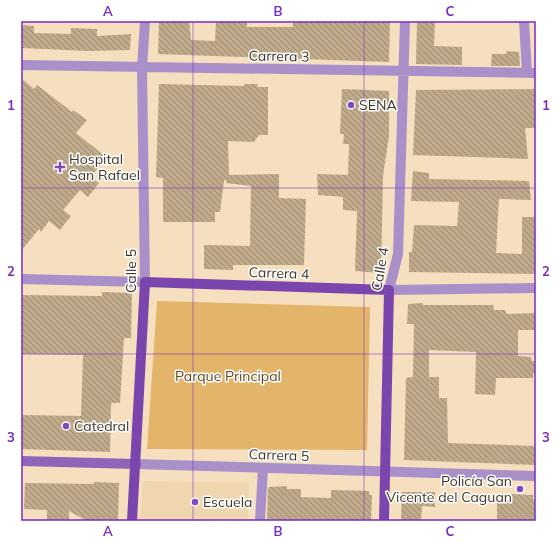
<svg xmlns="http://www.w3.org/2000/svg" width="557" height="542" viewBox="0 0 557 542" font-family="Mulish,sans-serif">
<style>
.built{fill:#f0d6ae}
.park{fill:#e2b56b}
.building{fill:url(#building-back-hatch)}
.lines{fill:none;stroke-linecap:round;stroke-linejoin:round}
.street{stroke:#a990c9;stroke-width:10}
.secondary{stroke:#8e66b9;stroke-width:10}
.primary{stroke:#7a46ad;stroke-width:10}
.grid{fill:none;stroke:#7b2cbf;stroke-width:1;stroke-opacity:0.55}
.poi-dot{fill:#8448be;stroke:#fff;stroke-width:1.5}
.labels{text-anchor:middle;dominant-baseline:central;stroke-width:3;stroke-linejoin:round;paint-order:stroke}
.street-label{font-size:14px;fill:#3f3629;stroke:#fff}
.poi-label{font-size:14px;fill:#3f3629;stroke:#fff;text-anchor:start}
.park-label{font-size:14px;fill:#5e471f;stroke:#fff}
.neatline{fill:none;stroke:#7b2cbf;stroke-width:1.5}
.grid-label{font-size:13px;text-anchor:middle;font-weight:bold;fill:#7b2cbf}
</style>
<defs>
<pattern id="building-back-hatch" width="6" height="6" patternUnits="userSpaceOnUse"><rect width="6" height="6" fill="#bfab8b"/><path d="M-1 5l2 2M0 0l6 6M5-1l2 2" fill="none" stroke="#9d8c72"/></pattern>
</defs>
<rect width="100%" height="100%" fill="#f5dfbe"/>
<path class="built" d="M143,481L249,483L248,521H140Z"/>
<path class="park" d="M157,301L370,307L367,450L147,449Z"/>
<path class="building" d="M159,21H189L191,40L215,41L216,21H247V27H293V21H390L389,62L158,54Z
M417,21H435L434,46L462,47V65L416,64Z
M21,25L34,26V33L71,34V28L97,29V36L131,34L130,50L89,51L21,48Z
M507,51L519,52L520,66H491L492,54H506Z
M21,78L34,89L37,85L72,112L73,110L87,120L76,133L106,157L91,177L99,183L88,197L80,190L63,210L71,216L60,230L49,221L41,232L39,229L21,251Z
M159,84L244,86V84H258L257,87H268V135H259L254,142L228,141L229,175L279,174V198L306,199L304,265H233V270L204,269V245L250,246L251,186L226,183V179L224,181L220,212H215V222H163V178L156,177Z
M342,89L389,91V136L383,176L381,273L355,271L357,211L343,210V197L318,195L317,174L348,175L349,144H343L344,134H340Z
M536,89V128H525L528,159L413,155L416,90Z
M413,171L429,173V179L529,181L531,200L499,199L496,253L522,254V217H536V274L409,272V252H412L414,225L457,226L459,202L411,201Z
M102,292L132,293L131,338H124L120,403H111L110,452L21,449V415L81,416L83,355L21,354V295L102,296Z
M423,303V305H493L494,310H505L507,314L536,313V330H518V356L531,357L532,361H536V372L533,374V378H496L495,395L475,394L476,352L429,350V377H439V398H447L448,443L536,446V465L404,460L406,378L413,377L414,324H407L408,304Z
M94,482L119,483L118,521H87L69,511V521H47V510L24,509L25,483L94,484Z
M287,486V489H301V497L331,498V490L369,491V495H372L371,521H267L268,487Z
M402,492H435V507L422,506L421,521H401Z
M510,494L533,495V499H536V520L497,521V501H509Z"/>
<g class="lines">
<path class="street" d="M405,21L398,254L389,290L536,288
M524,21L527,72
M21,65L536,73
M21,279L145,282L142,68L145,21
M136,464L536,476
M260,521L263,468"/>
<path class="secondary" d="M21,461L136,464"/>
<path class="primary" d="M132,521L145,282L389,290L384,521"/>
</g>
<path class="grid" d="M193,21V521M364,21V521M21,188H536M21,354H536"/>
<g class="poi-dot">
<circle cx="351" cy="105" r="4"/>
<path d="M58 161h4v4h4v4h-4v4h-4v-4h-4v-4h4z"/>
<circle cx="66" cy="426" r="4"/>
<circle cx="520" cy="489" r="4"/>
<circle cx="195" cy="502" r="4"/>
</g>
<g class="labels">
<g class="street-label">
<text transform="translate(279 56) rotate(1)">Carrera 3</text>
<text transform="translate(380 269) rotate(-80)">Calle 4</text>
<text transform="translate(131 271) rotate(-90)">Calle 5</text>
<text transform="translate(279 273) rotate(2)">Carrera 4</text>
<text transform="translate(279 455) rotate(2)">Carrera 5</text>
</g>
<g class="poi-label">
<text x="359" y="105">SENA</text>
<text x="69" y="159">Hospital<tspan x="69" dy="16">San Rafael</tspan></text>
<text x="74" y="426">Catedral</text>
<text x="512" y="481" text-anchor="end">Policía San<tspan x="512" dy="16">Vicente del Caguan</tspan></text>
<text x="203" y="502">Escuela</text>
</g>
<g class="park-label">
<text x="228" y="376">Parque Principal</text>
</g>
</g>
<rect width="557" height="542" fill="none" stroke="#ffffff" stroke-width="44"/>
<rect x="22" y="22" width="513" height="498" class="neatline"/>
<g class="grid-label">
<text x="108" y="16">A</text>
<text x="278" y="16">B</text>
<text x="450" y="16">C</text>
<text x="11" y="110">1</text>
<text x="546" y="110">1</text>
<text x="11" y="276">2</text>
<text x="546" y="276">2</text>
<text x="11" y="442">3</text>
<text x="546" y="442">3</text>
<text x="108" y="536">A</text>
<text x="278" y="536">B</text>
<text x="450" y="536">C</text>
</g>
</svg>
